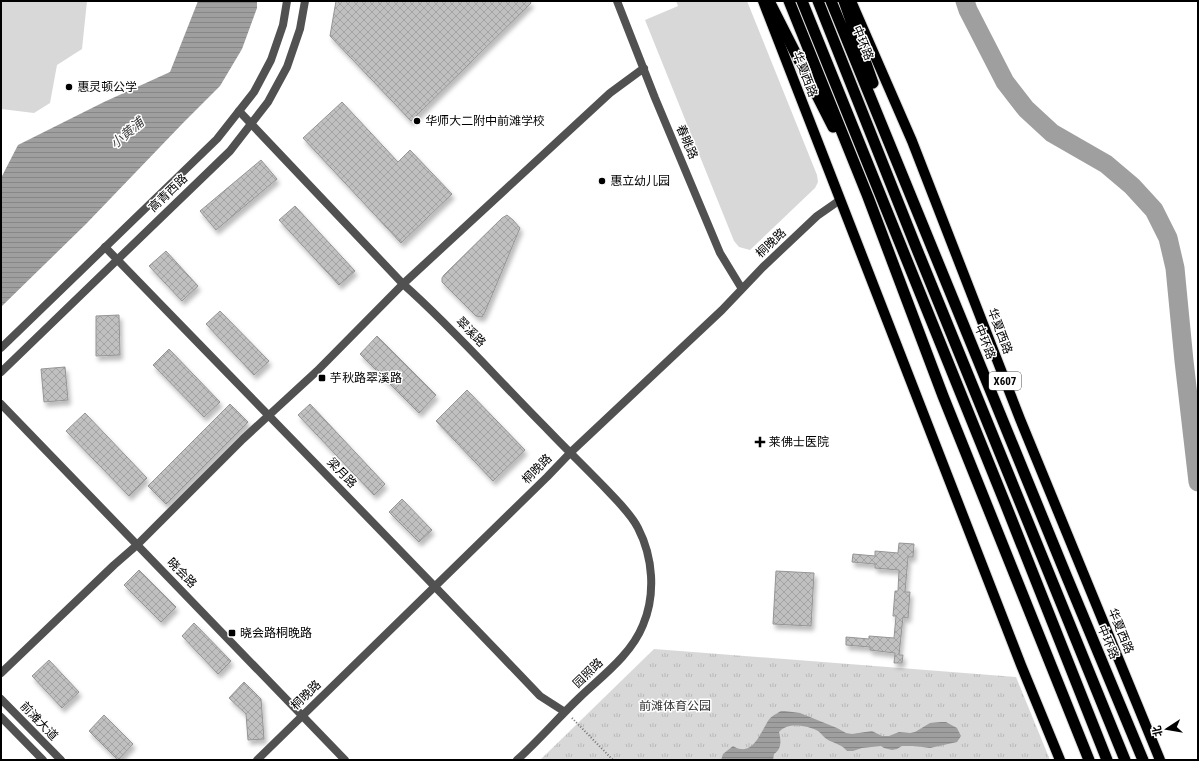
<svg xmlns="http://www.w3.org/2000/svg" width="1199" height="761" viewBox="0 0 1199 761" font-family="'Roboto Condensed','Noto Sans SC',sans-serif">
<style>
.green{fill:#d8d8d8}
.park{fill:url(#park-tufts)}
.water{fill:url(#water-rules)}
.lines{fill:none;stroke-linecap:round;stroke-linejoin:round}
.river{stroke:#9f9f9f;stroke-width:19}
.building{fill:url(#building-cross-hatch);stroke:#959595;filter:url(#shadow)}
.primary-casing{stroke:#dbdbdb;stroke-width:12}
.trunk-casing{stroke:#dbdbdb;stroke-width:13}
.path{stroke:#737373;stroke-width:2;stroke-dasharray:1 2;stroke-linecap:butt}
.minor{stroke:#515151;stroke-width:8}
.tertiary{stroke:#515151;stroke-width:8}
.primary{stroke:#000;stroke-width:10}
.trunk{stroke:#000;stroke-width:11}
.poi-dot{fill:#000;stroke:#fff;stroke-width:1.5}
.labels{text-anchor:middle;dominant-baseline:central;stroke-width:3;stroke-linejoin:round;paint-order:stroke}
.shield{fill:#fff;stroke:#4c4c4c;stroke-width:1}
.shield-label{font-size:11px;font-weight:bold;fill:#000}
.street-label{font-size:12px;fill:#000;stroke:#fff}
.poi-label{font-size:12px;fill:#000;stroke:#fff;text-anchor:start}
.park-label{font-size:12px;fill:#2f2f2f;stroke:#fff}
.water-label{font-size:13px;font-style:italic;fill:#404040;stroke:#fff}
</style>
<defs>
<pattern id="park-tufts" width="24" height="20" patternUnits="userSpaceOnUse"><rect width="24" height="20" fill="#d8d8d8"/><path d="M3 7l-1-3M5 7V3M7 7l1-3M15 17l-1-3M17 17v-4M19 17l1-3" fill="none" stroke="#b8b8b8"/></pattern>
<pattern id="water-rules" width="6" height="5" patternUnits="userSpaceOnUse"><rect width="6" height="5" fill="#9f9f9f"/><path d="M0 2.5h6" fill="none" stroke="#878787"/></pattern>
<pattern id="building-cross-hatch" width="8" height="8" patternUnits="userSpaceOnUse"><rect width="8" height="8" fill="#c0c0c0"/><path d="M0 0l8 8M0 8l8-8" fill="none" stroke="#a3a3a3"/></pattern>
<filter id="shadow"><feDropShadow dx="2.5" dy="4.5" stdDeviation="2" flood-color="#0004"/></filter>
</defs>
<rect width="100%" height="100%" fill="#fff"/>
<path class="green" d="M1,1H87L82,49L57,65L50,103L34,113L1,109Z
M676,1H747L817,175L818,182L815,188L750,250L739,247L734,241L645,20L678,6Z"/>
<path class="park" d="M654,649L1016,677L1050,760H540Z"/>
<path class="water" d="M198,1H257V8L242,49L220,86L183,123L86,224L1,307V178L18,145L104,102L170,72Z
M781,711H785L800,713L837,728L846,733L852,734L872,731L882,736H889L899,732L910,733L915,732L930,723L941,722H946L957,728L961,736L957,742L930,748L915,746H902L897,749L892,750L884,748L881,746L862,748L853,751H847C842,745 837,744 830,741C825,739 822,734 818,731C807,725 787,722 779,732C781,740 782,749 774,754L773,760H721L723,754L733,746C735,747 738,749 741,749C755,751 762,730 768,721C771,716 776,714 781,711Z"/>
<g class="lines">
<path class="river" d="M965,1L968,10L1005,82L1026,109L1052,133L1106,164L1132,186L1154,210L1168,238L1175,268L1184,361L1198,482"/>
</g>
<path class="building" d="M336,1H530L531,3L411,121L330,36Z
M342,102L398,162L410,150L452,194L401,243L303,138Z
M261,160L277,179L216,230L200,211Z
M295,206L355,271L339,285L279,220Z
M507,215L513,220L520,228L485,312L482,317L476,316L442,282V278L444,275L502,218Z
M166,251L198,286L182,301L149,266Z
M220,311L269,361L254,375L206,324Z
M119,315L120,355L96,356V316Z
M377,336L436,395L419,413L360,354Z
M169,349L220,402L204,417L153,365Z
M65,367L68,400L44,402L41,369Z
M467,390L525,450L493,481L436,421Z
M230,404L248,422L166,504L148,486Z
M310,404L385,484L374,495L298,415Z
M85,413L147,478L129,496L66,431Z
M402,499L432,530L419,542L389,512Z
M899,543L914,544L913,557H908L905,592H910L908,618L903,617L899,655H903L902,663H894L895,653L870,650V647L846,645V637L869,639V636L894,638L896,616H893L895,591H898L899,570L875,568V564L852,562L853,554L875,556V551L898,553Z
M139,570L176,607L161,622L124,585Z
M776,571L814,573L811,626L773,624Z
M194,623L231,661L218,674L182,636Z
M49,660L79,692L62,708L32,676Z
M244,682L261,699L264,739L248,740L246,714L229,698Z
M104,715L133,744L118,760L89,731Z"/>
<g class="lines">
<defs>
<path id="primary" d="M763,1L1021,665L1060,760
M851,1L912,141L1020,419L1160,760"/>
<path id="trunk" d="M769,1L833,127
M789,1L868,197L943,396L1089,760
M802,1L1005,503L1107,760
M818,1L916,247L1125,760
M831,1L1066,575L1143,760
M844,1L873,83"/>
</defs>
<use href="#primary" class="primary-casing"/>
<use href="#trunk" class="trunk-casing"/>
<path class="path" d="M572,718L613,760"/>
<path class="minor" d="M617,1L655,98L720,253L742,289
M239,111L403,284C454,329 499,381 547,429C567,450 588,470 608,491C619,503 631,514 638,528C653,557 656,594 643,625C631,655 602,676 579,698C558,718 539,740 517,760
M105,247C250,397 396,545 540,696L565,712
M1,404L345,760
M1,673L114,565L137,545L243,439L317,371L403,284L610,93L644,68
M257,760L547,477L571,452L722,310L763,267L817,216L840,200"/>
<path class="tertiary" d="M1,348L217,139L254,92L271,60L283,25L287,1
M1,372L230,151L268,102L287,67L300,29L305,1
M1,699L61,760
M1,717L43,760"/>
<use href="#primary" class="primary"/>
<use href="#trunk" class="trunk"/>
</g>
<g class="poi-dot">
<circle cx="69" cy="87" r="4"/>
<circle cx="417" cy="121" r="4"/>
<circle cx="602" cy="181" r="4"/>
<rect x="318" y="374" width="8" height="8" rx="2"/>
<path d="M758 436h4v4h4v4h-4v4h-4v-4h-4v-4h4z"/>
<rect x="228" y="629" width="8" height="8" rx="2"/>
</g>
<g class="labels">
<rect class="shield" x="989" y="372" width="32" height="18" rx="3"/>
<g class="shield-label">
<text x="1005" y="381">X607</text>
</g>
<g class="street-label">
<text transform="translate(863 43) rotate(68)">中环路</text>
<text transform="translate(805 74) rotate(69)">华夏西路</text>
<text transform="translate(687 142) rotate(67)">春眺路</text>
<text transform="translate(168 193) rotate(-44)">高青西路</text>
<text transform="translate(771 243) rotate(-43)">桐晚路</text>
<text transform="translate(1000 331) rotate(69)">华夏西路</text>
<text transform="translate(471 332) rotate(46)">翠溪路</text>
<text transform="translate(985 342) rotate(68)">中环路</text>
<text transform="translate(537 469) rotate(-45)">桐晚路</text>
<text transform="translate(342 473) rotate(46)">梁月路</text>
<text transform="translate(182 573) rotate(46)">晓会路</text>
<text transform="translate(1121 631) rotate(68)">华夏西路</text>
<text transform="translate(1108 642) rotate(67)">中环路</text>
<text transform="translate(588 673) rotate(-44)">园照路</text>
<text transform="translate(306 695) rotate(-44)">桐晚路</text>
<text transform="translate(39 721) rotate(46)">前滩大道</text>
</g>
<g class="poi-label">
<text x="77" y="87">惠灵顿公学</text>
<text x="425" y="121">华师大二附中前滩学校</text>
<text x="610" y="181">惠立幼儿园</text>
<text x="330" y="378">芋秋路翠溪路</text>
<text x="769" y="442">莱佛士医院</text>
<text x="240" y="633">晓会路桐晚路</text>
</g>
<g class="park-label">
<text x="675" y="706">前滩体育公园</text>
</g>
<g class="water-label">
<text transform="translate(127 133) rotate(-40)">小黄浦</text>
</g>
</g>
<rect width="1199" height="761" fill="none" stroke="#000000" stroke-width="4"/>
<g transform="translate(1167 729) rotate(258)" stroke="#ffffff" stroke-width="3" paint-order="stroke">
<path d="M0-3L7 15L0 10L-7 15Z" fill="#000000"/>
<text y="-6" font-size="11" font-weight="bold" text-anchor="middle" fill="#000000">北</text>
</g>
</svg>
